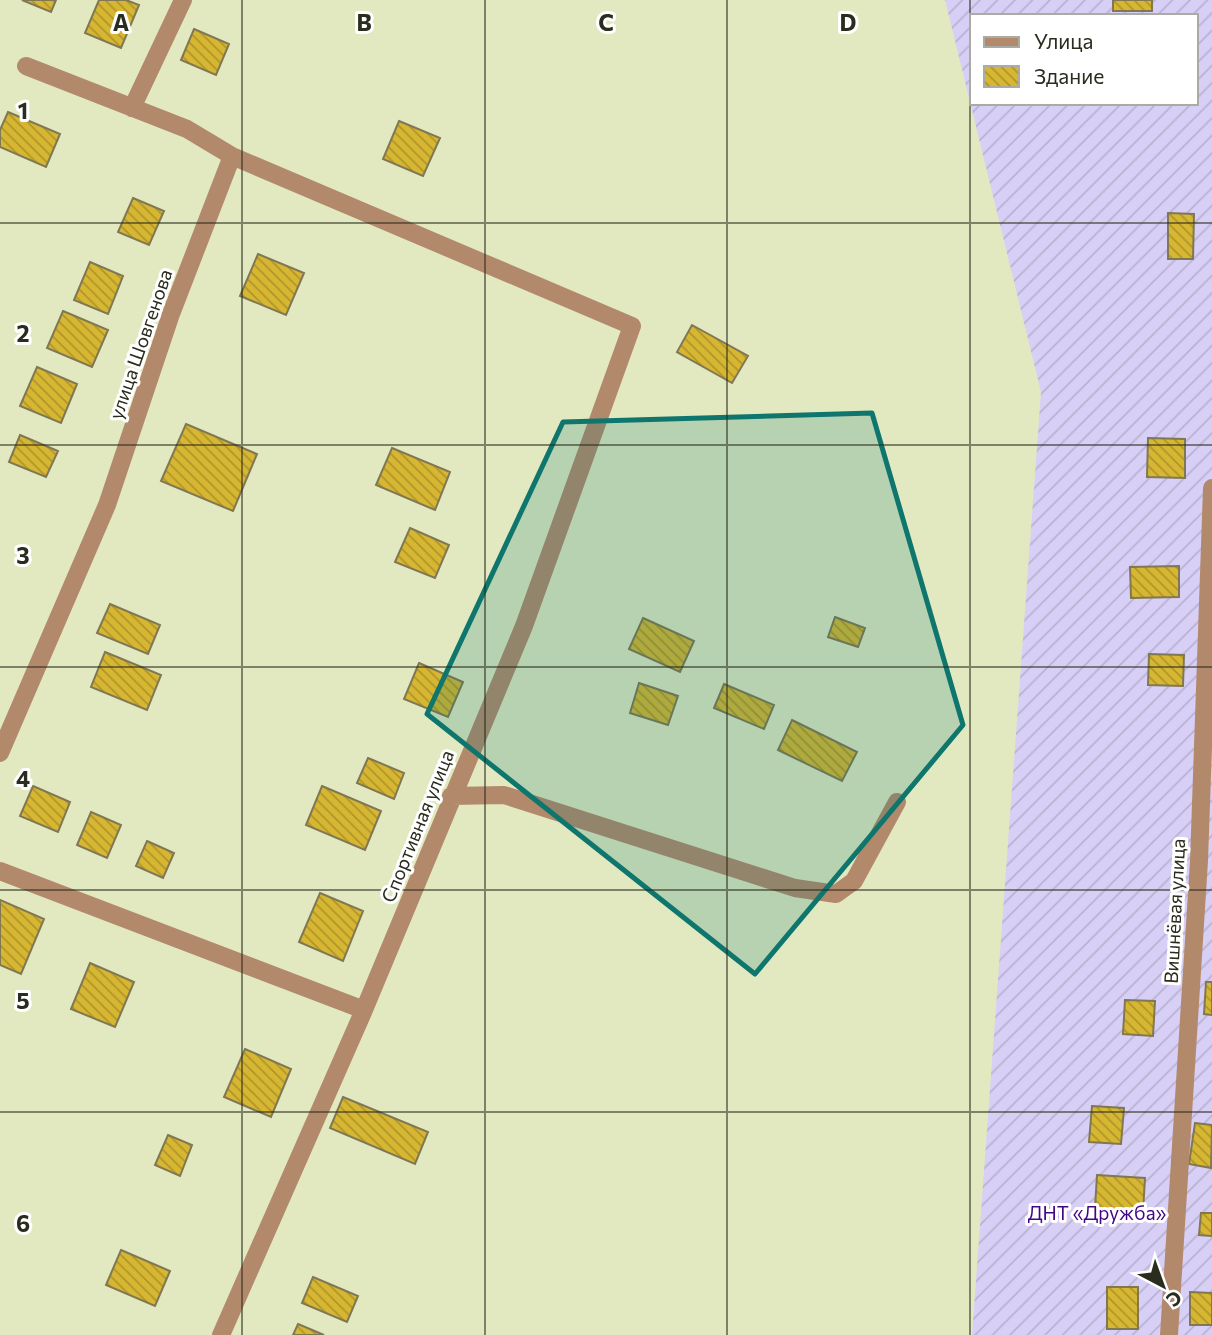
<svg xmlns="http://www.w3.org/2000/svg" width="1212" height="1335" viewBox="0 0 1212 1335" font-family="Commissioner,sans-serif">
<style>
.garden{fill:url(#garden-furrows);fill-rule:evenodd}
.building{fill:url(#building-back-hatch);stroke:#807753;stroke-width:2}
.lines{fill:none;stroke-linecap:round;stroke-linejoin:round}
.minor{stroke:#b3896c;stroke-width:18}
.marked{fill:#0f766e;fill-opacity:0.2;stroke:#0f766e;stroke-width:5;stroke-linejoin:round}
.grid{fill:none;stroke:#2a2c1d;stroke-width:2;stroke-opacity:0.55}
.labels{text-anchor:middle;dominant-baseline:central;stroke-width:6;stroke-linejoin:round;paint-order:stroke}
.street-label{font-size:19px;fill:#2a2c1d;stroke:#fff}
.park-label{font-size:19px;fill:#410584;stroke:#fff}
.grid-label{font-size:23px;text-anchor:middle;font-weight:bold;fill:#2a2c1d;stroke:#fff;stroke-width:6;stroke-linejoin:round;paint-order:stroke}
</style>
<defs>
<pattern id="garden-furrows" width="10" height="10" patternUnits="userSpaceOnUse" patternTransform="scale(1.75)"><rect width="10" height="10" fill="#d7cff5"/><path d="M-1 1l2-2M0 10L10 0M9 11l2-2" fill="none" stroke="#b9b2d2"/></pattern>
<pattern id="building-back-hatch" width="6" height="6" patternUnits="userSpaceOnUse" patternTransform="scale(1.75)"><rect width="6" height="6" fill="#d7b732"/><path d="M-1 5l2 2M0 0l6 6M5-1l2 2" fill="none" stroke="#af952a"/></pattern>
</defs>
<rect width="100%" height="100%" fill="#e2e9c1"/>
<path class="garden" d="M945,0H1212V1335H972L1041,392ZM972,16H1196V103H972Z"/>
<path class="building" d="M22,0H56L51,12Z
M99,0H126L139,5L121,48L85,33Z
M1113,0H1152V11H1113Z
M194,29L229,44L216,75L181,60Z
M8,112L60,134L46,167L0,147V130Z
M399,121L440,138L423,176L383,159Z
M133,198L164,211L149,245L118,232Z
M1168,213L1194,214L1193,259H1168Z
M258,254L304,273L286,315L240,296Z
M90,262L123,276L108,314L74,300Z
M63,311L108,330L92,367L47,348Z
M692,325L748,356L732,383L677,352Z
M37,367L77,384L61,423L20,406Z
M186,424L257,454L233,511L161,481Z
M20,435L58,451L46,477L9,462Z
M1148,438L1185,439V478L1147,477Z
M392,448L450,472L435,510L376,485Z
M410,528L449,545L435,578L395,562Z
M1179,566V597L1131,598L1130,567Z
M110,604L160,625L148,654L97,633Z
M835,617L865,628L858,647L828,637Z
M643,618L694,641L680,672L629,649Z
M105,652L161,675L147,710L91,687Z
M1149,654L1184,655L1183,686L1148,685Z
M419,663L463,682L448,717L404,699Z
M639,683L678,696L668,725L630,713Z
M724,684L774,705L764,729L714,708Z
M792,720L857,752L842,781L778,750Z
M368,758L404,773L394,799L357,783Z
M33,786L70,802L58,832L20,816Z
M322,786L381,811L365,850L306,825Z
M91,812L121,825L107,858L77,845Z
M147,841L174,853L163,878L136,866Z
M320,893L363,911L343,961L299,942Z
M0,900L44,919L21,974L0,965Z
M90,963L134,982L115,1027L71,1009Z
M1206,982H1212V1015L1204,1014Z
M1125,1000L1155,1001L1153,1036L1123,1034Z
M245,1049L291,1069L271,1117L224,1097Z
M343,1097L428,1132L415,1164L330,1128Z
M1092,1106L1124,1108L1121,1144L1089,1142Z
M1195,1123L1212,1125L1211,1168L1189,1164Z
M168,1135L192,1145L180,1176L155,1165Z
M1097,1175L1145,1178L1143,1212L1095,1208Z
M1201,1213H1212V1236L1199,1235Z
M121,1250L170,1271L155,1306L106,1285Z
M313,1277L358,1296L347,1322L302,1303Z
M1107,1287H1138V1329H1107Z
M1190,1292L1212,1293V1325H1190Z
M298,1324L324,1335H293Z"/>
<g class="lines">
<path class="minor" d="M132,108L183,0
M0,753L107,505L171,314L232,156L187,129L26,66
M451,796L504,795L795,888L836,894L854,881L897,802
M0,871L364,1010
M221,1335L364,1010L524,626L632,326L232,156
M1169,1335L1199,861L1212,488"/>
</g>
<path class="marked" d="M872,413L963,725L755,974L427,714L563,422Z"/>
<path class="grid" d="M242,0V1335M485,0V1335M727,0V1335M970,0V1335M0,223H1212M0,445H1212M0,667H1212M0,890H1212M0,1112H1212"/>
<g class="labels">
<g class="street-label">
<text transform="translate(140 344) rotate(-71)">улица Шовгенова</text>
<text transform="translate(417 826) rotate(-68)">Спортивная улица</text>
<text transform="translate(1174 911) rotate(-87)">Вишнёвая улица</text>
</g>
<g class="park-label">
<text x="1097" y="1212">ДНТ «Дружба»</text>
</g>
</g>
<g class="grid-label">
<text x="121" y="31">A</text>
<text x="364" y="31">B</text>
<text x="606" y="31">C</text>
<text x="848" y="31">D</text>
<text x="23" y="119">1</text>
<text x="23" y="342">2</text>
<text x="23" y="564">3</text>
<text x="23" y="787">4</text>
<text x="23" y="1009">5</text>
<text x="23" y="1232">6</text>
</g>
<rect x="970" y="14" width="228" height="91" fill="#ffffff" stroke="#aaaba5" stroke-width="2"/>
<rect x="984" y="37" width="35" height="10" fill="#b3896c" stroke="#aaaba5" stroke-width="2"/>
<text x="1034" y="49" font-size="21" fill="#2a2c1d">Улица</text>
<rect x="984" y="66" width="35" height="21" fill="url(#building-back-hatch)" stroke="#aaaba5" stroke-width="2"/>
<text x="1034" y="84" font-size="21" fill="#2a2c1d">Здание</text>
<g transform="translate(1163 1286) rotate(139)" stroke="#ffffff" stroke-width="5" paint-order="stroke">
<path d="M0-5L12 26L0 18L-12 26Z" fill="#2a2c1d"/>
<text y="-10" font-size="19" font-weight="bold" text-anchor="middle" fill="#2a2c1d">С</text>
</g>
</svg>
